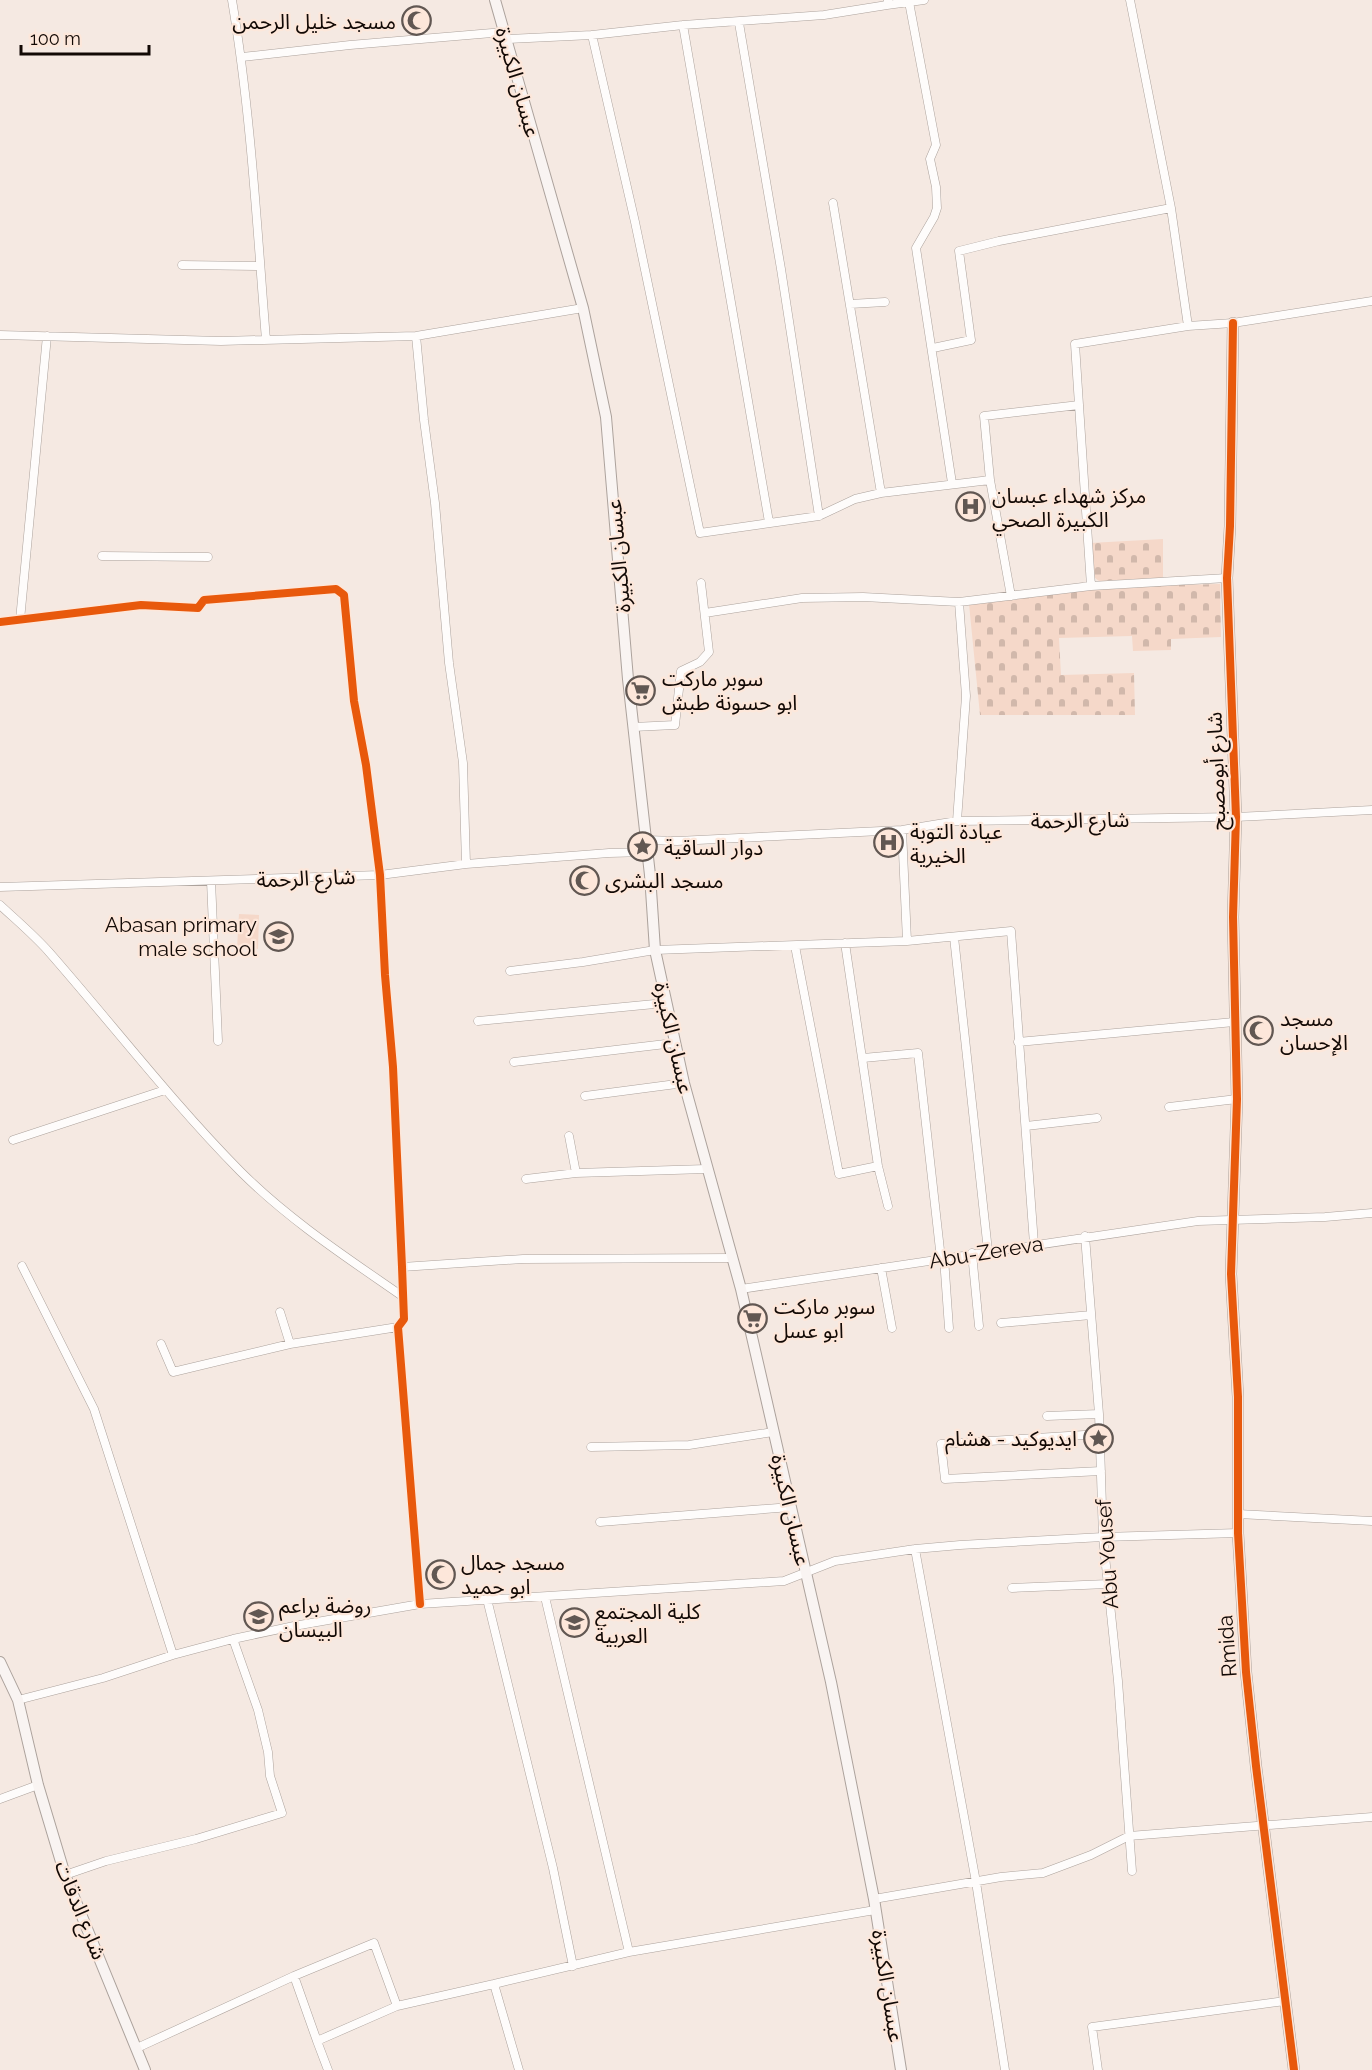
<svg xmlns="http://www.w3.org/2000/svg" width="1372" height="2070" viewBox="0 0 1372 2070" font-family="Raleway,'Noto Sans Arabic',sans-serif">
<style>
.grass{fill:#f5d8c9}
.cemetery{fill:url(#cemetery-stones)}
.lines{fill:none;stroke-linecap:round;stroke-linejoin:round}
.street-casing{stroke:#aca29c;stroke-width:9}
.secondary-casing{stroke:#aca29c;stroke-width:12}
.street{stroke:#fefcfb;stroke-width:8}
.secondary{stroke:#f9f4f2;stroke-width:10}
.cycleway-casing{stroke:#fde7da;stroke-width:11}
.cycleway{stroke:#e8590c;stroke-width:8}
.labels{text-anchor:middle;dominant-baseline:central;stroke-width:4.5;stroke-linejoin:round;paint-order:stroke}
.poi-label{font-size:21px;fill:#120905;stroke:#fde7da;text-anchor:start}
.street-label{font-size:21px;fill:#120905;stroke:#fde7da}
</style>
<defs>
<pattern id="cemetery-stones" width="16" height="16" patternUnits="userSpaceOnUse" patternTransform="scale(1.5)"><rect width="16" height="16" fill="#f5d8c9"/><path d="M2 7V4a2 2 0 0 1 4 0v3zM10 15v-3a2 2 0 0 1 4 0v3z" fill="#d1b8ab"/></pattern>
</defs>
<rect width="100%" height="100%" fill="#f5e9e2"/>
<path class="grass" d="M239,914L259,915L258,949L237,948Z"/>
<path class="cemetery" d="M1163,539V578L1099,581L1091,575L1090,543Z
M1220,584L1221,637L1171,639V650L1133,651L1132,636L1059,638L1061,675L1134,673L1135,715H980L969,604L1099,587Z"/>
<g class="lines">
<defs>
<path id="street" d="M232,0C251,113 257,227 266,340
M1130,0L1171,208L1188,326
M909,2L936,145L930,159L936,187L937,208L934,217L916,248L952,483
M887,5L924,0
M739,23L781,269L819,516
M683,25L769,522
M592,35L635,222L700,533L819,516L855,499L881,493L990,480L984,416L1079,405L1075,344L1188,326L1233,323L1372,301
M506,39L592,35L683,25L824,15L887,5L888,0
M242,57L350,45L504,32
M833,203L881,493
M182,265L260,266
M850,304L885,302
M0,335L221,341L416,336L583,308
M416,336L424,420L435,503L449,663L463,763L466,864
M933,348L971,340L959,251L999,241L1171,208
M1079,405L1091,586
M990,480L1011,596
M102,556L208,557
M705,613L802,598L863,597L959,602L1091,586L1227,578
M20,620L47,336
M0,622L141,605L198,608L204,600L336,589L344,595L354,701L366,765L380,875L385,975L393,1067L402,1267L404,1319L398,1327L420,1604
M633,727L675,725L681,671L700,662L709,652L701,583
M957,821L966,696L959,602
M902,830L907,941
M646,840L677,841L902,830L957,821L1236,817L1372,810
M211,881L218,1041
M0,887L380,875L466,864L609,853L647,852
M0,905C16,920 34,935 49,952C113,1025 172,1102 240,1171C289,1220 346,1257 402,1296
M954,937L988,1251
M845,943L878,1166L888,1206
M795,946L839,1174L878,1166
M510,971L583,962L655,950L907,941L1011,931L1034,1244
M478,1021L665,1003
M1018,1042L1234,1022
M863,1058L918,1053L941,1259
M514,1062L674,1043
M585,1096L684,1083
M1169,1107L1237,1099
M1026,1126L1097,1118
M569,1136L576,1173
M13,1140L165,1090
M526,1179L576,1173L706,1169
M1085,1236L1099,1414L1103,1537L1118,1681L1132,1871
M972,1253L979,1326
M944,1258L949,1328
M22,1266L94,1409L173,1655
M402,1267L523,1259L733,1258
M881,1268L892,1328
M741,1289L1198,1221L1325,1217L1372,1213
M280,1312L290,1344
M1001,1323L1091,1315
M161,1344L173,1372L290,1344L398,1327
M1047,1416L1099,1414
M1100,1434L941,1444L945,1479L1101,1471
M591,1447L689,1445L773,1432
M1238,1514L1372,1521
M600,1522L791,1507
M915,1549L976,1882L1005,2070
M1012,1588L1108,1584
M487,1599L553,1868L573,1966
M18,1700L103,1678L173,1655L233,1639L294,1626L420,1604L784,1581L835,1561L915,1549L960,1545L1103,1537L1238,1533
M0,1799L38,1785
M65,1875L106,1861L196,1839L282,1813L270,1776L268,1752L258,1710L233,1639
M874,1899L1001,1877L1043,1873L1091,1855L1129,1836L1372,1817
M629,1952L875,1910
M294,1976L317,2041
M137,2048L294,1976L374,1943L397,2006L494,1984
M328,2070L317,2041L397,2006
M519,2070L494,1984L629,1952L545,1597
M1098,2070L1092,2027L1285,2001"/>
<path id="secondary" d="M495,0L583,308L606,417L628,679L650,875L655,950L684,1083L741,1289L831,1682L874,1899L901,2070
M1233,323L1230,526L1227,578L1236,817L1233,917L1237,1099L1231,1274L1238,1397V1533L1246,1672L1256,1766L1294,2070
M0,1662L18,1700L38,1785L65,1875L145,2070"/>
</defs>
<use href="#street" class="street-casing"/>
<use href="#secondary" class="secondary-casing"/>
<use href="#street" class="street"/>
<use href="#secondary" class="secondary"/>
<defs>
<path id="cycleway" d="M1233,323L1230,526L1227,578L1236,817L1233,917L1237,1099L1231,1274L1238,1397V1533L1246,1672L1256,1766L1294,2070
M0,622L141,605L198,608L204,600L336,589L344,595L354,701L366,765L380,875L385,975L393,1067L402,1267L404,1319L398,1327L420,1604"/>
</defs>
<use href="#cycleway" class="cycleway-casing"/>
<use href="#cycleway" class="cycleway"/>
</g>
<defs>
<symbol id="mosque-ring" viewBox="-11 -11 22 22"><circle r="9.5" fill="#fde7da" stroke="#615752" stroke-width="1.5"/><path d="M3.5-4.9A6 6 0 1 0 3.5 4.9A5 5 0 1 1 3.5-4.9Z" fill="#615752"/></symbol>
<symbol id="hospital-ring" viewBox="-11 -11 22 22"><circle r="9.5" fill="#fde7da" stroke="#615752" stroke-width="1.5"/><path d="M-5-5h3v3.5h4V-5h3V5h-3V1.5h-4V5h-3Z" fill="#615752"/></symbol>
<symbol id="supermarket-ring" viewBox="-11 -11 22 22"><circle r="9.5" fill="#fde7da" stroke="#615752" stroke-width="1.5"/><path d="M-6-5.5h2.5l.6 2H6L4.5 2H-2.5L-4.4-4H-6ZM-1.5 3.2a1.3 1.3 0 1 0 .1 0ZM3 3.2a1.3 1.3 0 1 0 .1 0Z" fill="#615752"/></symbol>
<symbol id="sight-ring" viewBox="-11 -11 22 22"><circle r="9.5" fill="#fde7da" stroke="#615752" stroke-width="1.5"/><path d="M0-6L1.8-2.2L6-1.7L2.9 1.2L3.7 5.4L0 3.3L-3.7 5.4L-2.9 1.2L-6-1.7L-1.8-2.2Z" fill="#615752"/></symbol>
<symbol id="school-ring" viewBox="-11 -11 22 22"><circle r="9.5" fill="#fde7da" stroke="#615752" stroke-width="1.5"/><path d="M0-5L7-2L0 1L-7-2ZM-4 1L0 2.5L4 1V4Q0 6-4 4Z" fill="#615752"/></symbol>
<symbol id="university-ring" viewBox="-11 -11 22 22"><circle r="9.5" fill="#fde7da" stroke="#615752" stroke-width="1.5"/><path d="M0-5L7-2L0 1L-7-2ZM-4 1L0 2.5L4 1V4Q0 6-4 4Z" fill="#615752"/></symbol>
</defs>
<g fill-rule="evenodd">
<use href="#mosque-ring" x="400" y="4" width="33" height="33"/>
<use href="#hospital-ring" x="954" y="490" width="33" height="33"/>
<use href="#supermarket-ring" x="624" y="674" width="33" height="33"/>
<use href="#hospital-ring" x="872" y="826" width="33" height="33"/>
<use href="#sight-ring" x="626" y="830" width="33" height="33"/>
<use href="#mosque-ring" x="568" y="864" width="33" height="33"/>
<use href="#school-ring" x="262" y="920" width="33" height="33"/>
<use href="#mosque-ring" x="1242" y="1014" width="33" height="33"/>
<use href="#supermarket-ring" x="736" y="1302" width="33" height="33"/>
<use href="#sight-ring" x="1082" y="1422" width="33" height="33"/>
<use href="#mosque-ring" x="424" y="1558" width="33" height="33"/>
<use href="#school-ring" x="242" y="1600" width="33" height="33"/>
<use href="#university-ring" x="558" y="1606" width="33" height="33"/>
</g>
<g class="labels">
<g class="poi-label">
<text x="396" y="21" text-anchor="end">مسجد خليل الرحمن</text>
<text x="992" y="495">مركز شهداء عبسان<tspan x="992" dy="24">الكبيرة الصحي</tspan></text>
<text x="662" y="678">سوبر ماركت<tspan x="662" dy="24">ابو حسونة طبش</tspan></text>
<text x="910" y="831">عيادة التوبة<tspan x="910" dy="24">الخيرية</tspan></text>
<text x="664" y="847">دوار الساقية</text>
<text x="605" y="880">مسجد البشرى</text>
<text x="257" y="924" text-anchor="end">Abasan primary<tspan x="257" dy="24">male school</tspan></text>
<text x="1280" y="1018">مسجد<tspan x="1280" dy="24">الإحسان</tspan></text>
<text x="774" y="1306">سوبر ماركت<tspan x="774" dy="24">ابو عسل</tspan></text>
<text x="1077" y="1438" text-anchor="end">ايديوكيد - هشام</text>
<text x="461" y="1562">مسجد جمال<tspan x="461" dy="24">ابو حميد</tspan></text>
<text x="279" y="1605">روضة براعم<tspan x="279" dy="24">البيسان</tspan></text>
<text x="595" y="1611">كلية المجتمع<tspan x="595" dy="24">العربية</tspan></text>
</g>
<g class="street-label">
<text transform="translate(518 82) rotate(74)">عبسان الكبيرة</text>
<text transform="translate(618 556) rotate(-95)">عبسان الكبيرة</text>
<text transform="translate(1216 771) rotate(-92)">شارع أبومصبح</text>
<text transform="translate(1080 820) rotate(-1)">شارع الرحمة</text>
<text transform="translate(306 878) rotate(-2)">شارع الرحمة</text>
<text transform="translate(674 1038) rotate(77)">عبسان الكبيرة</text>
<text transform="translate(986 1252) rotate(-9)">Abu-Zereva</text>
<text transform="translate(791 1510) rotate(77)">عبسان الكبيرة</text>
<text transform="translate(1107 1554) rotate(-94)">Abu Yousef</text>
<text transform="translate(1227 1646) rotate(-94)">Rmida</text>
<text transform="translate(81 1910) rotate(68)">شارع الدقات</text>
<text transform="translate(888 1986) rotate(81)">عبسان الكبيرة</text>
</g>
</g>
<path d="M21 45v9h128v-9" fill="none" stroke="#120905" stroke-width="3"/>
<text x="30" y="45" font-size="18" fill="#120905" stroke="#fde7da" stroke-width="4.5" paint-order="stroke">100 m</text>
</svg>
